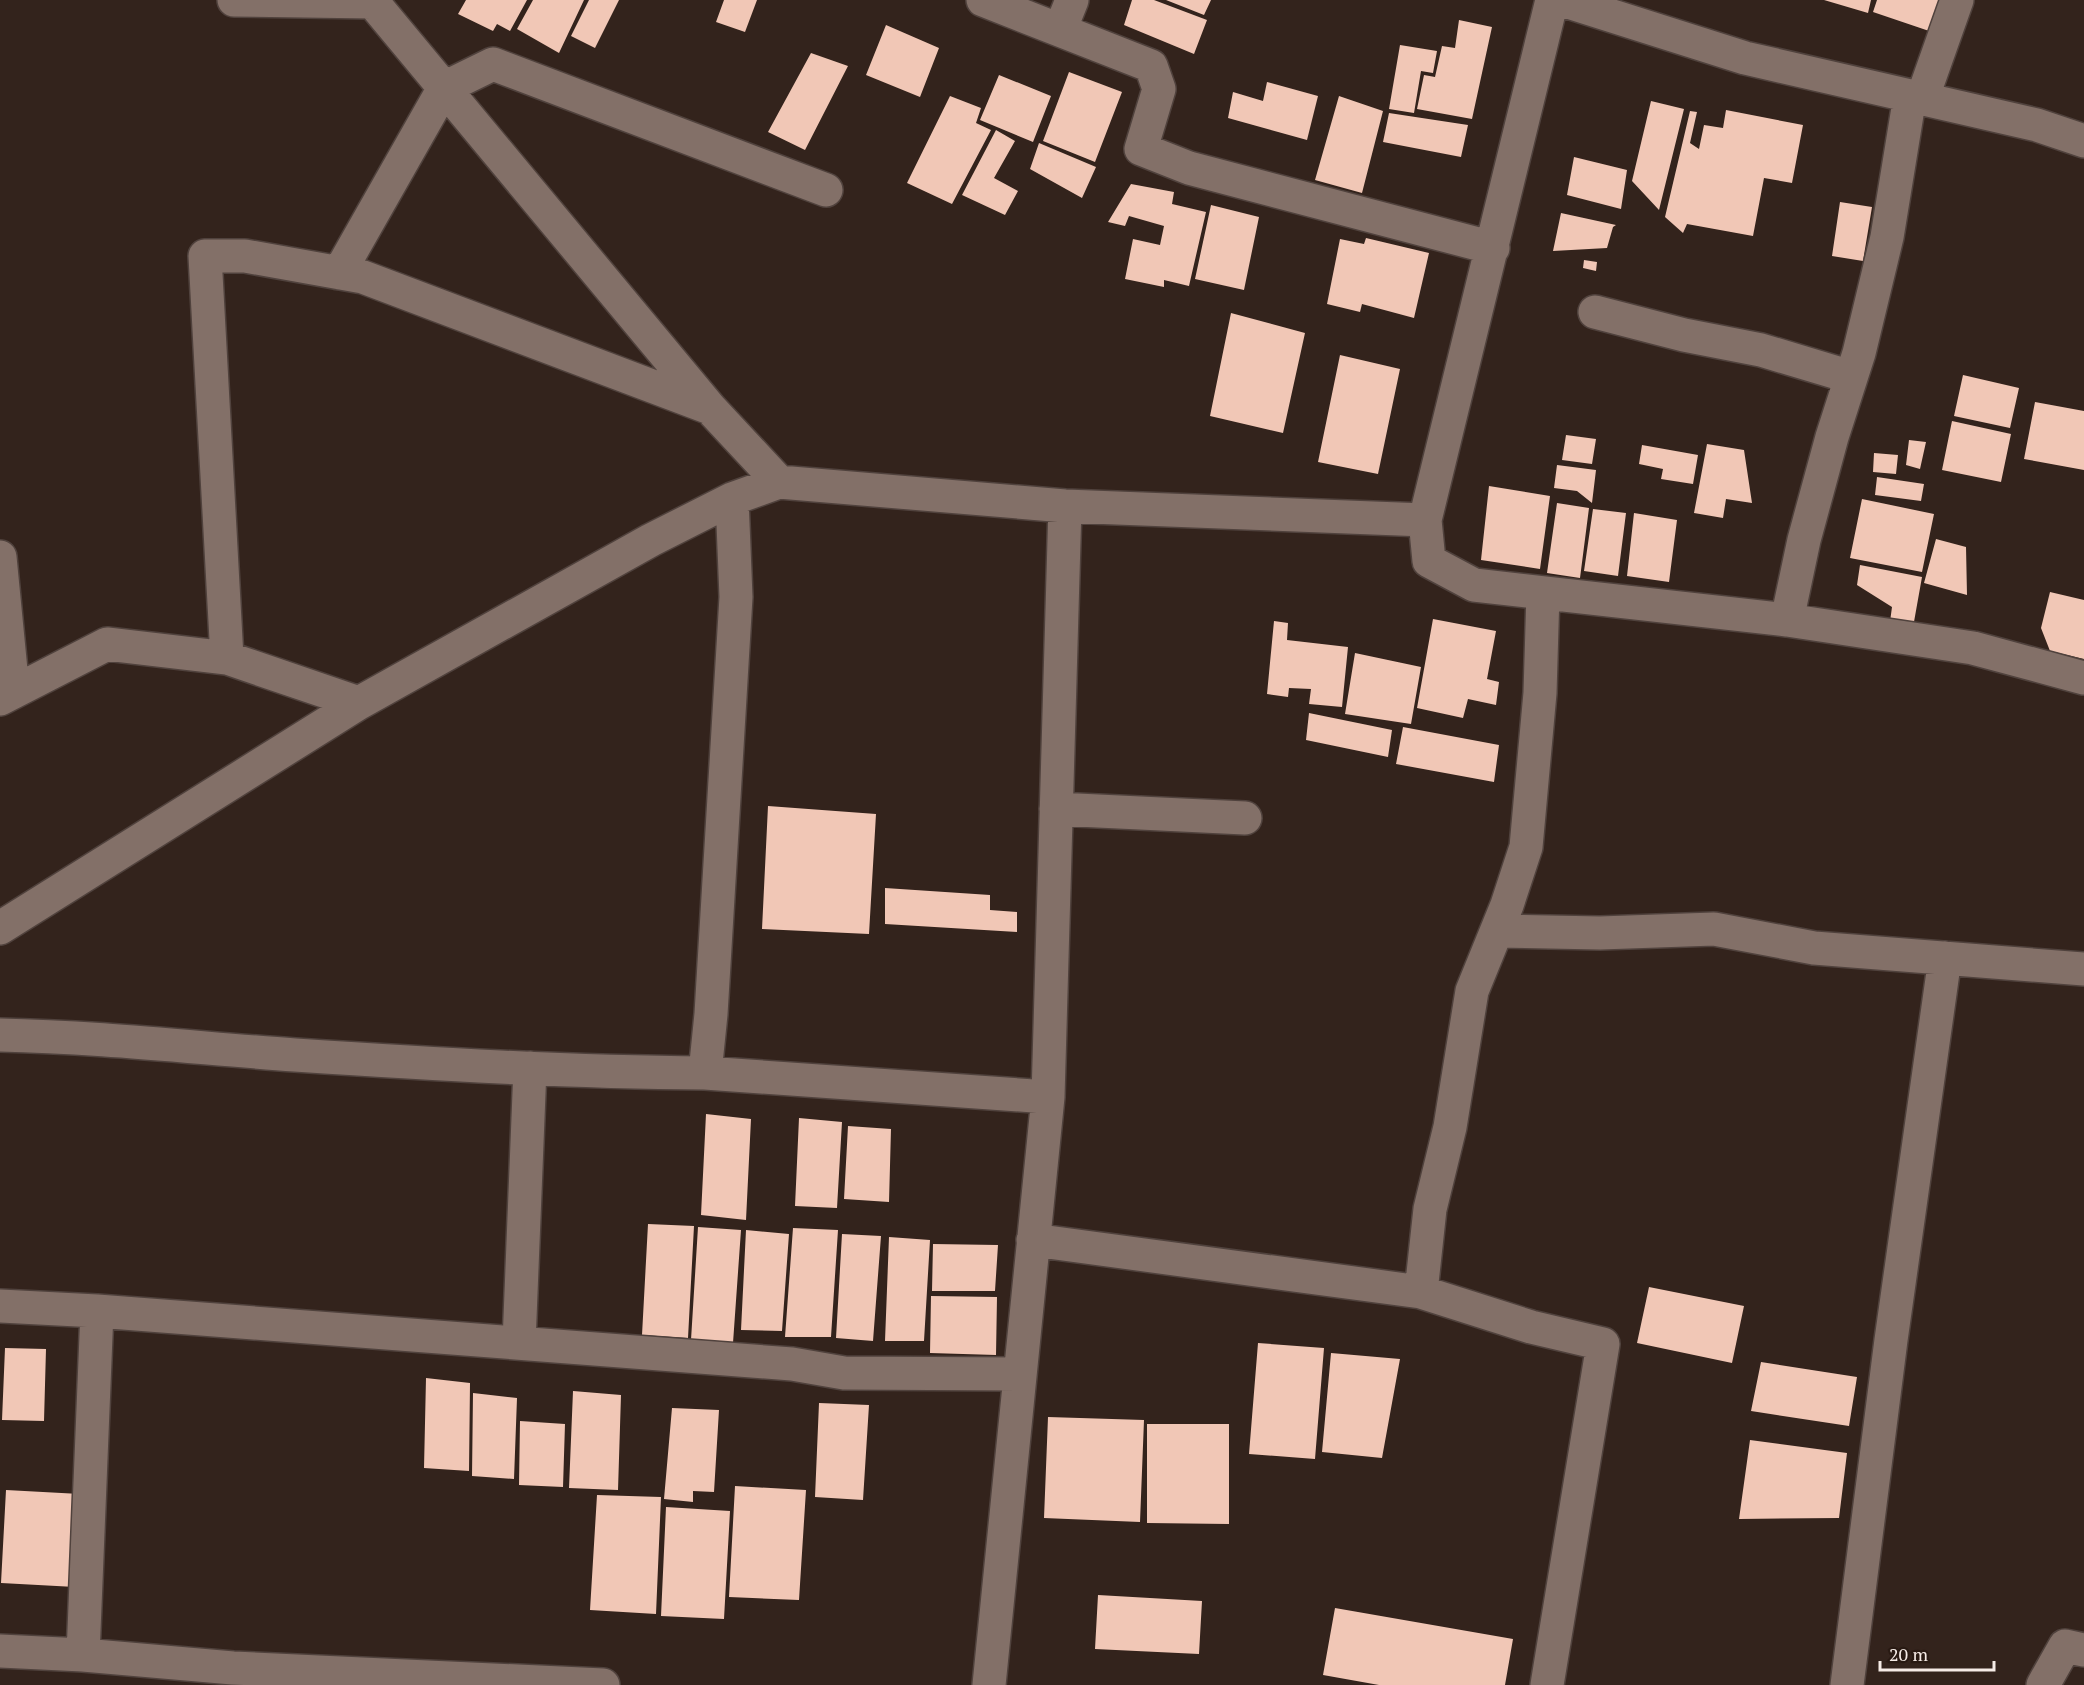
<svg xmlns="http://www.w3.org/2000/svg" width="2084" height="1685" viewBox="0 0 2084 1685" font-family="'PT Serif',serif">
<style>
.building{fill:#f1c7b6}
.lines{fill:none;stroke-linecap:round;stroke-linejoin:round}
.minor-casing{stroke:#50423d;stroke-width:36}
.minor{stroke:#837068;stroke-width:33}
</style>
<rect width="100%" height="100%" fill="#33231c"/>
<path class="building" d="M466,0H527L510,31L497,24L493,31L458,14Z
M533,0H584L559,53L517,29Z
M589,0H619L595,48L571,36Z
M724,0H757L745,32L716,22Z
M1132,0H1154L1207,20L1194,54L1124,25Z
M1166,0H1211L1204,15Z
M1824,0H1871L1868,13Z
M1877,0H1946L1935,33L1873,12Z
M1459,20L1492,27L1472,119L1417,109L1424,75L1435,77L1442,46L1455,48Z
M886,25L939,48L920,97L866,75Z
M1400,45L1437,51L1433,73L1421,71L1414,113L1389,109Z
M811,53L848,66L805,150L768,132Z
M1069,72L1122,92L1095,162L1043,141Z
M999,75L1051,96L1033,142L980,120Z
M1267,82L1318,96L1307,140L1228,118L1233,92L1263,101Z
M950,96L981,108L976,123L991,130L952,204L907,183Z
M1339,96L1383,111L1362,193L1315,180Z
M1651,101L1684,109L1659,210L1632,181Z
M1726,110L1803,125L1792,183L1764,178L1753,236L1687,224L1683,233L1665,217L1690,111L1697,112L1690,143L1699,149L1704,125L1723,128Z
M1389,113L1468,125L1461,157L1383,142Z
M996,130L1015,141L994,178L1018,191L1005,215L962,195Z
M1039,143L1096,167L1082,198L1030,169Z
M1574,157L1627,170L1621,209L1567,195Z
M1131,184L1174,192L1172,204L1206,212L1189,286L1164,280V287L1125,279L1133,239L1160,245L1164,226L1129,216L1125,226L1108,222Z
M1840,202L1872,207L1863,261L1832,256Z
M1211,205L1259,217L1244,290L1195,279Z
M1561,213L1616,225L1613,227L1607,248L1553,251Z
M1366,238L1429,253L1414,318L1362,304L1360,312L1327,304L1340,239L1364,244Z
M1584,260L1597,262L1596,271L1583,268Z
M1231,313L1305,333L1283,433L1210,416Z
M1340,355L1400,369L1378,474L1318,462Z
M1963,375L2019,388L2010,428L1954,416Z
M2035,402L2084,411V470L2024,459Z
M1952,421L2011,434L2001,482L1942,470Z
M1566,435L1596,439L1592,464L1562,460Z
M1909,440L1926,442L1920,469L1906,465Z
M1707,444L1744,450L1752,503L1726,499L1723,518L1694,513Z
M1642,445L1698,455L1693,484L1661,479L1663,469L1639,464Z
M1874,453L1898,455L1896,474L1873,472Z
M1557,465L1596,470L1592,503L1577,491L1554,488Z
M1877,477L1924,484L1921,501L1875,495Z
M1489,486L1550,496L1540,569L1481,560Z
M1862,499L1934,514L1922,572L1850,558Z
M1557,503L1589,508L1580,578L1547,573Z
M1593,509L1626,513L1618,576L1584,571Z
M1634,513L1677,520L1669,582L1627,576Z
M1936,539L1966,547L1967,595L1924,583Z
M1860,565L1922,577L1912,633L1889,629L1892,607L1857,585Z
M2050,592L2084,600V659L2050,651L2041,628Z
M1433,619L1496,631L1487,679L1499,682L1496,705L1468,699L1463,718L1417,708Z
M1274,621L1288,623L1287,640L1348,647L1342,707L1309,704L1311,689L1289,688L1288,697L1267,694Z
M1355,653L1421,667L1411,724L1345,714Z
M1309,713L1392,730L1388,757L1306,740Z
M1403,727L1499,745L1494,782L1396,764Z
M768,806L876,814L869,934L762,929Z
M885,888L990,895V910L1017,912V932L885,924Z
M706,1114L751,1119L746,1220L701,1215Z
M799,1118L842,1122L837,1208L795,1206Z
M848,1126L891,1129L889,1202L844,1199Z
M648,1224L694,1226L688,1338L642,1335Z
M698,1227L741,1230L733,1343L691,1340Z
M793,1228L838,1230L831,1337H785Z
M746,1230L789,1234L782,1331L741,1330Z
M842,1234L881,1236L873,1341L836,1338Z
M889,1237L930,1240L924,1341H885Z
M933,1244L998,1245L995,1291H932Z
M1649,1287L1744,1306L1732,1363L1637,1343Z
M931,1296L997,1297L996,1355L930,1353Z
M1258,1343L1324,1348L1315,1459L1249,1454Z
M5,1348L46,1349L44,1421L2,1420Z
M1331,1353L1400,1359L1382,1458L1322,1452Z
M1761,1362L1857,1377L1849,1426L1751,1411Z
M426,1378L470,1383L469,1471L424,1468Z
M573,1391L621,1395L618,1490L569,1488Z
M473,1393L517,1398L514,1479L472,1476Z
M819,1403L869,1405L863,1500L815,1497Z
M672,1408L719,1410L714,1492L693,1491V1502L664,1499Z
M1048,1417L1144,1420L1140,1522L1044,1518Z
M520,1421L565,1424L563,1487L519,1485Z
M1147,1424H1229V1524L1147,1523Z
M1750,1440L1847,1453L1839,1518L1739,1519Z
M735,1486L806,1490L799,1600L729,1597Z
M6,1490L80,1494L75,1587L1,1583Z
M597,1495L661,1497L656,1614L590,1610Z
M666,1507L730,1511L724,1619L661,1616Z
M1098,1595L1202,1601L1199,1654L1095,1649Z
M1335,1608L1513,1639L1505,1685H1379L1323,1675Z"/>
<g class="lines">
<defs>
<path id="minor" d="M234,0L372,2
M371,0L710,408L779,482
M983,0L1151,66L1159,89L1141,149L1189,168L1493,248
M1562,0L1745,58L2037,125L2084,141
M1060,30L1072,0
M1922,99L1957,0
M339,273L444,88L493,64L826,190
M1595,312L1684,335L1761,350L1851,377
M1425,520L1429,561L1474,585L1787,620L1804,540L1832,437L1859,353L1887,237L1910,96
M0,557L13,691
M1543,593L1540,693L1526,847L1507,905L1472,991L1450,1127L1430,1209L1421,1292L1531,1327L1603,1344L1547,1685
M1787,620L1973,648L2084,678
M227,658L205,256H245L363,277L710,408
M0,699L107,644L227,658L359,703
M1056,809L1245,818
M0,928L359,703L651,540L732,499L779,482L1065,506L1425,520L1552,0
M1497,931L1600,933L1714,929L1814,948L2084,969
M0,1035C99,1037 197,1048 295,1055C432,1064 568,1072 705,1073L711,1014L736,597L732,499
M705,1073L1048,1097L1065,506
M1033,1240L1421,1292
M0,1306L97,1311L83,1655
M97,1311L792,1364L844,1373L1020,1374
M519,1343L530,1068
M0,1651L83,1655L233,1668L603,1685
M989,1685L1048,1097
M1847,1685L1891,1340L1945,958
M2043,1685L2065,1646L2084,1650"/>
</defs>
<use href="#minor" class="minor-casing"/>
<use href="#minor" class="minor"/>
</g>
<path d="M1880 1661v9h114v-9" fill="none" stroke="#f6ebe6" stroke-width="3"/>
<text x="1889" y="1661" font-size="18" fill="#f6ebe6" stroke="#291a13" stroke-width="4.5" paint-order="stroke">20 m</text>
</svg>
